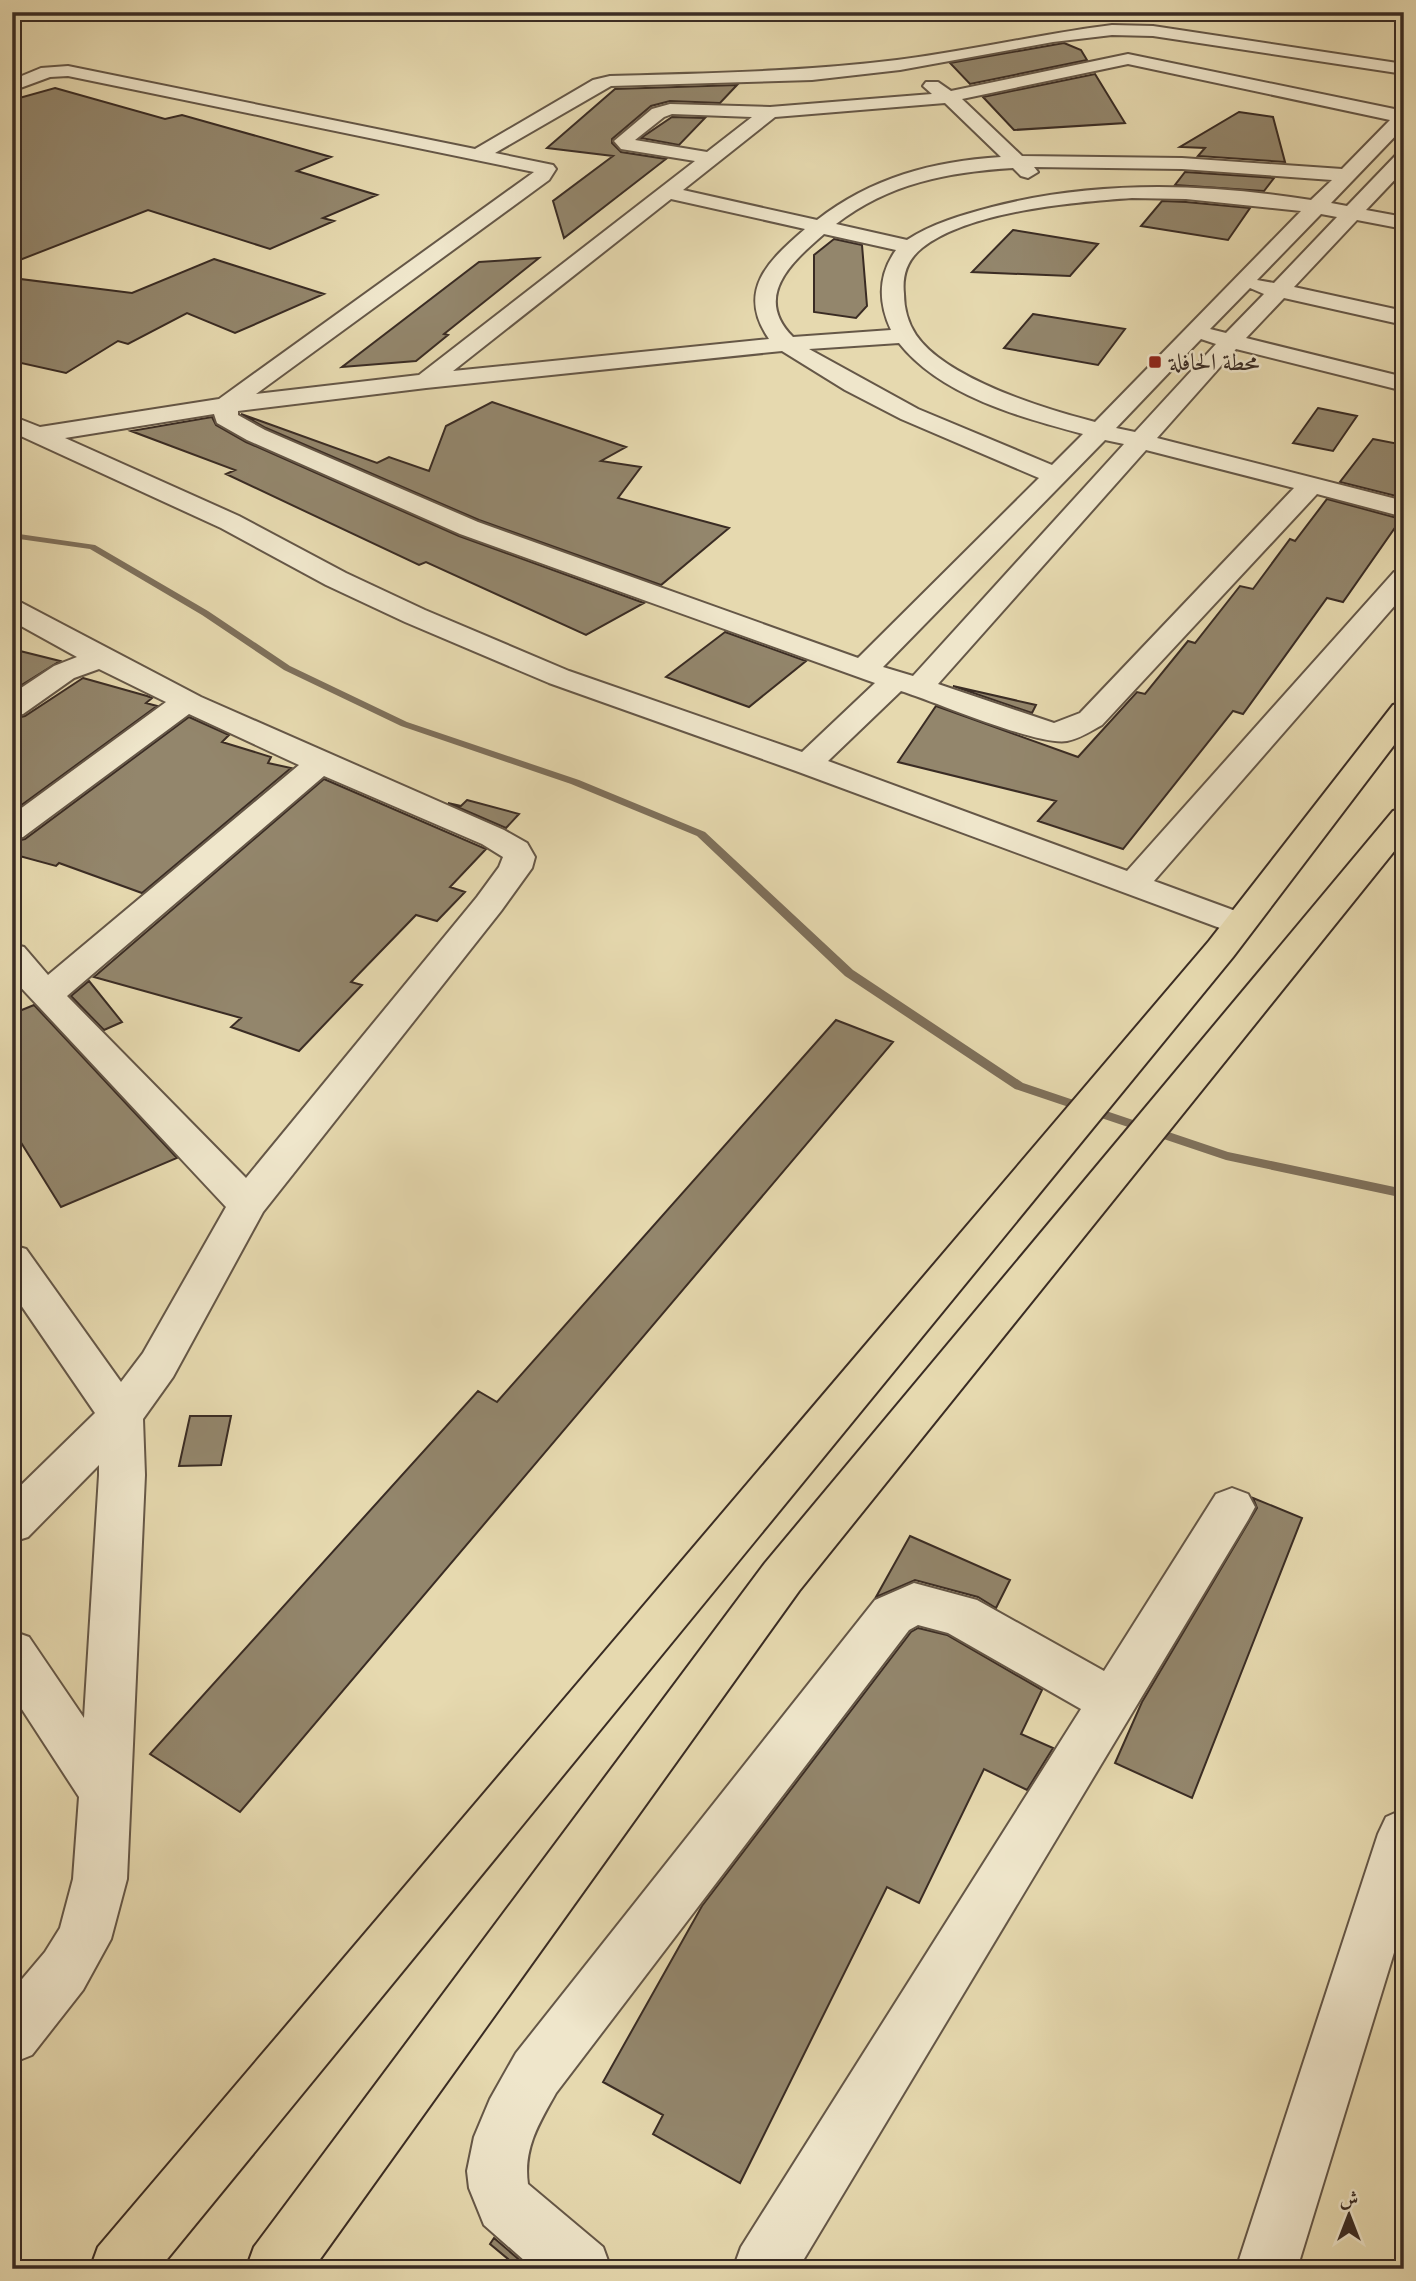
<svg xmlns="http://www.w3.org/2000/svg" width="1416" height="2281" viewBox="0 0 1416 2281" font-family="Cardo,Amiri,serif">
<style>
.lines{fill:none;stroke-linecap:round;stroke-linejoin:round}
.stream{fill:#7e705b;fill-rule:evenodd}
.building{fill:#93866c;stroke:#3a2c24;stroke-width:2}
.minor-casing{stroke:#655747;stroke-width:4}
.trunk-casing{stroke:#3a2c24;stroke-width:4}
.minor{fill:#efe6cb;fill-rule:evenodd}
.trunk{fill:#e6d9af;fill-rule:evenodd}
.poi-dot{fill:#8f2418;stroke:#efe6cb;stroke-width:2.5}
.labels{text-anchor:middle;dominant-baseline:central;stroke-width:5;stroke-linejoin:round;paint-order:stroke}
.far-poi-label{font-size:24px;fill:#3a2c24;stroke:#efe6cb;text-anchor:start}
</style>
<rect width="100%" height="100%" fill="#e6d9af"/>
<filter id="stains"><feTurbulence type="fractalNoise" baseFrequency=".00286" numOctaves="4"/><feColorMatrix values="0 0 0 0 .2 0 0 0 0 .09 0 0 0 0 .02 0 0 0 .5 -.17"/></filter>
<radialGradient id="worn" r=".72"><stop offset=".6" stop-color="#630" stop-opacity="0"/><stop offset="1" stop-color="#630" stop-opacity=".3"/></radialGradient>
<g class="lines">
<path class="stream" d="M12,533L95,545L208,611L290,666L407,722L579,780L705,832L853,970L1023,1083L1228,1152L1404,1189V1198L1226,1160L1015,1089L845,976L697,836L571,784L401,726L284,670L202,615L90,549L12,538Z"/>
</g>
<path class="building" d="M1064,43L1081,50L1087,60L970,84L950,63Z
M1095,74L1125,123L1014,130L983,97Z
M737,85L720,103L670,101L651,106L612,139V143L621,152L666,159L564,238L553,201L613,156L547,148L615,89Z
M55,88L165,119L182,115L331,157L297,171L377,195L323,218L334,221L270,249L148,210L12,263V100Z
M1239,112L1273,117L1285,162L1198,156L1205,148L1180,147Z
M672,117L705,118L679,145L641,138Z
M1185,172L1274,178L1264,191L1175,185Z
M1162,201L1186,202L1250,208L1228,240L1141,226Z
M1013,230L1098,244L1070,276L972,272Z
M834,239L862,245L867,306L856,318L814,312V255Z
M539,258L444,334L448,335L416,361L342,367L479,262Z
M214,259L324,294L235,333L187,313L128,344L118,341L66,373L12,361V278L132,293Z
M1033,314L1125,329L1098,365L1004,348Z
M492,402L626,447L601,461L641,467L618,498L729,528L661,585L479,520L266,428L241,414L377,463L389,457L429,471L446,426Z
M1318,408L1357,416L1333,451L1293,443Z
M212,417L216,425L246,442L459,536L644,603L586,635L426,562L419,565L226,474L235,470L131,431Z
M1373,439L1404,445V498L1340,482Z
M1327,499L1401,519L1343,602L1327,598L1243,714L1233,711L1123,849L1038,821L1056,801L898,762L936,706L1078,757L1137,692L1145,694L1188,641L1195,643L1240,586L1253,589L1290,539L1295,541Z
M725,632L806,661L749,707L666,677Z
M12,649L60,661L12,691Z
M83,678L147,696L152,698L146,703L157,706L12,812V719L25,716Z
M953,686L1036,705L1032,713Z
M189,717L229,735L222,742L271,757L268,763L291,768L142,893L59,863L56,866L12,854V842L25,839Z
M324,779L486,849L450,887L465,892L437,921L416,915L351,982L362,985L299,1051L231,1027L241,1018L94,977Z
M467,800L519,814L506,828L448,803L461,806Z
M89,981L122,1022L104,1030L71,996Z
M34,1005L177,1158L61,1207L12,1128V1014Z
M836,1020L893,1042L240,1812L150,1754L478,1391L497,1402Z
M190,1416H231L221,1465L179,1466Z
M1253,1498L1302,1518L1192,1798L1115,1763L1142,1702L1257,1508Z
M910,1536L1010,1580L996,1608L978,1597L915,1580L876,1597Z
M918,1628L947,1635L1042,1690L1021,1734L1053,1748L1027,1790L984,1769L919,1903L887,1887L740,2183L653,2134L663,2115L603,2082L702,1906L911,1632Z
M494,2238L530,2269H520L490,2244Z"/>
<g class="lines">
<defs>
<path id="minor" d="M1372,12H1404V21L1374,15Z
M1112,25L1153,26L1404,64V74L1153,36L1112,35L1053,42L900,70L812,80L611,86L495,153L553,165L556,169L549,180L256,394L419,375L695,161L621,149L614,141L652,109L670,104L770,107L932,94L923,86L926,82H938L951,91L1128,54L1404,111V127L1331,203L1347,206L1397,154L1404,152V170L1366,210L1404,217V229L1357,220L1294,287L1404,311V325L1284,298L1246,338L1404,377V391L1236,349L1157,438L1404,501V517L1317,494L1102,725C1091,731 1079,739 1067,741C1037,746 936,702 901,691L828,761L1127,871L1394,572L1404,570V595L1154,881L1252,917L1257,924L1252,931L1240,935L1228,931L796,771L549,683L405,622L326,585L221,528L12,432V416L40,427L219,399L534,172L68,76L50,77L12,91V80L41,68L68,66L475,149L593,80L610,76C706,73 801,72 897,60C969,51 1040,34 1112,25ZM1128,64L1390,120L1342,169L1182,158L1022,156L962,99ZM945,103L1001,157C933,161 871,178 817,220L683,190L775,117ZM672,114L752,117L707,152L635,140L664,117ZM1034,167L1182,169L1332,180L1311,200C1205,183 1096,180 992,207C962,215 933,223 907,240L836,224C889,183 948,172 1013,168L1021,176L1028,178L1038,172ZM1132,198L1186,199L1301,211L1095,422C1045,409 946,379 916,335C908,323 904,308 904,294C902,275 907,260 922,248C969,211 1074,202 1132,198ZM671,199L805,229C768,261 736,291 769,339L453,371ZM1321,214L1337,217L1274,283L1257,280ZM824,234L896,250C878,275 878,302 891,330L793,337C752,296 793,261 824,234ZM1250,288L1264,294L1226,333L1210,329ZM1201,339L1216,344L1135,432L1116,428ZM899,343C941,396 1020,417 1083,434L1052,465L918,409L809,349ZM782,351L845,390L901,419L1039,478L858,658L478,522L265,430L238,415V411L426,388ZM214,414L217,423L247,440L460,534L875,683L802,752L569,671L425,610L346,573L239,516L65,438ZM1105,440L1124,444L913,676L883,667ZM1146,450L1294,488L1080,713L1054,723L938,684Z
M12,601L22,603L201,697L504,830L527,843L535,857L532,868L501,911L263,1212L173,1377L143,1419L145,1475L127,1879L111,1939L83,1990L32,2055L12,2063V1991L45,1952L60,1928L73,1879L79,1797L12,1694V1631L29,1637L84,1718L99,1475V1465L28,1537L12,1542V1494L95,1413L12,1292V1245L26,1249L121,1382L143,1353L226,1207L12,978V944L24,947L48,975L299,765L189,714L23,837L12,840V815L166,702L99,669L74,678L23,714L12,717V694L54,666L77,657L12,621ZM324,776L482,844L503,857L499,867L477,897L246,1178L67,996Z
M1232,1488L1248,1494L1255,1507L1248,1520L798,2269H733L741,2247L1081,1709L948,1633L918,1625L909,1630L556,2093C539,2123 523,2149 528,2184L603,2247L611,2269H534L484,2225L469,2188L467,2171L474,2137L490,2099L516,2053L875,1600L914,1583L977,1600L1104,1671L1216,1494Z
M1404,1809V1920L1297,2269H1236L1378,1834L1386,1817Z"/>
<path id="trunk" d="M1404,702V732L1233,957L159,2269H90L98,2247L1209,941L1393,705Z
M1404,808V839L799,1591L313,2269H246L254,2247L765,1563L1393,811Z"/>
</defs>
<use href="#minor" class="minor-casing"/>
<use href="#trunk" class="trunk-casing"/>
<use href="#minor" class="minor"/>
<use href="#trunk" class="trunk"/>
</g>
<rect class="poi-dot" x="1148" y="355" width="14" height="14" rx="3.5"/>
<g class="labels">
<g class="far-poi-label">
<text x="1169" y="362">محطة الحافلة</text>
</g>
</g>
<rect width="1416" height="2281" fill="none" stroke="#e6d9af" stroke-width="42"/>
<rect x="14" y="14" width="1388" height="2253" fill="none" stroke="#3a2c24" stroke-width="3.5"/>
<rect x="21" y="21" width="1374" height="2239" fill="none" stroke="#3a2c24" stroke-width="2"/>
<g transform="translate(1349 2215)" stroke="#efe6cb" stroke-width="5" paint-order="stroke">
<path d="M0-5L12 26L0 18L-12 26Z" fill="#3a2c24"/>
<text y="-10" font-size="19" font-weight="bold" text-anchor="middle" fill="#3a2c24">ش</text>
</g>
<rect width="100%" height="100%" filter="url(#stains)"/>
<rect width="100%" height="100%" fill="url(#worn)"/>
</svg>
